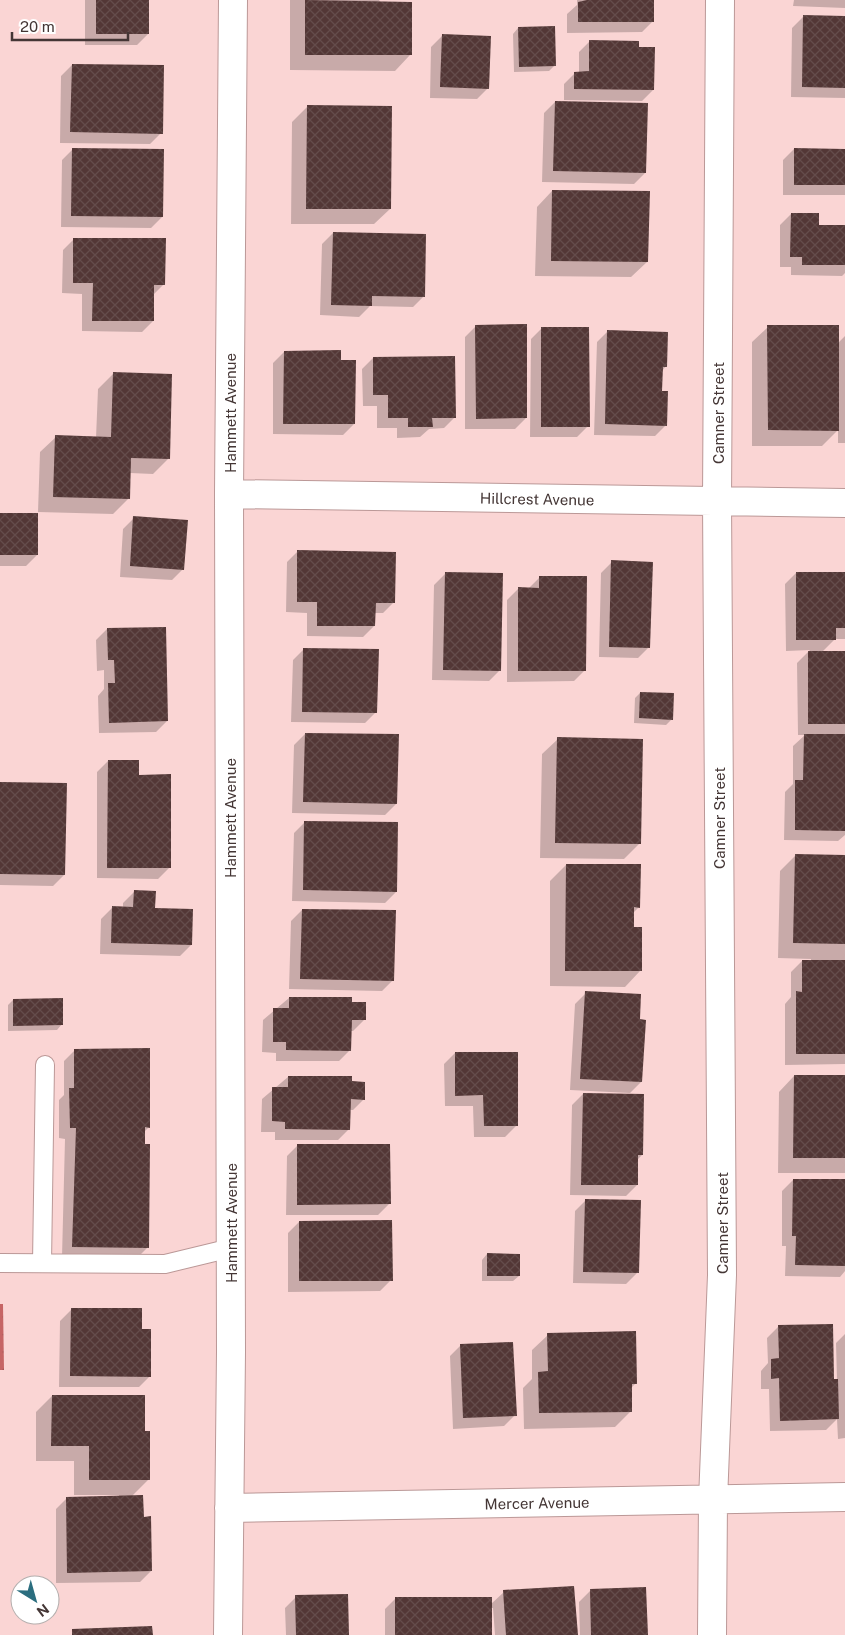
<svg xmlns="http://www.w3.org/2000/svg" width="845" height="1635" viewBox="0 0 845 1635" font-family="'Public Sans',sans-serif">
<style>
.water{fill:url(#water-ripples)}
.shadow{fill:#0003}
.building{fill:url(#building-cross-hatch)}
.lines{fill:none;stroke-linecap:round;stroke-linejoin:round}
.service-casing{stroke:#bb9897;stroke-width:20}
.minor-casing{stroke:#bb9897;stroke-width:30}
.service{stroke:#fff;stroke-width:18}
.minor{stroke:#fff;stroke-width:28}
.labels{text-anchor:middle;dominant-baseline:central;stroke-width:5;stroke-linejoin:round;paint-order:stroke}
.street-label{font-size:15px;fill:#443635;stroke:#fff}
</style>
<defs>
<pattern id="water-ripples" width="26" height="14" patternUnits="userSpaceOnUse" patternTransform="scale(1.25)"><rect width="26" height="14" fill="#c66565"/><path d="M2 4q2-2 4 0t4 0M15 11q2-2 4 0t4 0" fill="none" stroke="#a25454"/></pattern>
<pattern id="building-cross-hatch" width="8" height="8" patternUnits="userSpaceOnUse" patternTransform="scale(1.25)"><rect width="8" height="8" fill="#533736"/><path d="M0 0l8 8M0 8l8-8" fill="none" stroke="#644c4b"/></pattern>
</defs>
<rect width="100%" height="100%" fill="#fad5d4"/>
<path class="water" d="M0,1304H3L4,1370H0Z"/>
<path class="shadow" d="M85,0H148V34L137,45H85Z
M290,0H379L410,55L395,71L290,70Z
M577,0H653V21L642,32L567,33V14L577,5Z
M794,0H845V8L793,6Z
M803,17H845V98L791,97L792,28Z
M518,28L555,65L549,71L514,72L513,34Z
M442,36L488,88L477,99L430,98L431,47Z
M590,41L638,48L653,90L642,101L564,100V84L575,73H579V52Z
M72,65L161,133L150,144L60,143L61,76Z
M555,102L645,173L634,184L542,182L544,113Z
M307,107L390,209L374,224H291L292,122Z
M73,149L162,217L151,228L61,227L62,160Z
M794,149L845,150V195H783V160Z
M552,191L647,262L631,277L535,276L537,207Z
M791,214L818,226L845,227V273L842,276L791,275V267H780V225Z
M333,233L424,296L413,307L370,306L359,317L320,315L322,244Z
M74,239L164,284L153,295V321L142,332L82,331V294L62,293L63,250Z
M476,326L526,418L515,429H465V337Z
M768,327L838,343L845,336V443H838V430L822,446H752V342Z
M542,328L588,426L577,437H530L531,339Z
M608,331L666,366L662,371L661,392L666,425L655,436L594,435L597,342Z
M284,352L340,361L354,424L343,435L273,434V363Z
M373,358L455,417L444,428L429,429L420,437L397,438V428H377V406H363L362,369Z
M113,374L169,458L153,474L130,473L129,498L113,514L38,512L40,452L56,437L96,438L98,389Z
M0,515L37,555L26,566H0Z
M134,518L183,569L172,580L120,577L123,529Z
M298,551L394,602L383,613H374V626L363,637L307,636V613L286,612L287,562Z
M612,562L649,647L638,658L599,657L601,573Z
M796,573H845V639H835L822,652H845V835L838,841L784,840L785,792L793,784V746L805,735H798L797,663L810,650L786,651L785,584Z
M445,574L500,670L489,681L432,680L434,585Z
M540,577L585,670L574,681L507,682V600L518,589H528Z
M107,629L167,721L156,732L99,733L98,696L104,689V670L97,671L96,640Z
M304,649L376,712L365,723L291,722L293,660Z
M640,693L672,719L666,725L634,723L635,698Z
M305,734L396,804L385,815L292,813L294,745Z
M558,739L640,843L624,859L540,858L542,754Z
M108,761L138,776L169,868L158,879L97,878V772Z
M0,783L64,875L53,886L0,885Z
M305,822L396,892L385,903L292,901L294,833Z
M796,855L845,856V1064L785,1065V1004L791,997V972L802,961H811V959L778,958L780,871Z
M566,865L639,907L632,914V928L640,971L625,987L550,986V881Z
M134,892L191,945L180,956L100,954L101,919L112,908H123V903Z
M302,910L393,980L382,991L289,989L291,921Z
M586,993L639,1021L641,1082L630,1093L570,1090L575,1004Z
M289,998L351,1003L364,1020L353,1031H350V1050L339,1061H276V1053L262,1052L263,1020Z
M13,1000L62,1024L57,1030L8,1031V1005Z
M75,1050L149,1127L144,1132L148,1247L137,1258L62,1257L65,1139L59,1138V1100L64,1095V1061Z
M455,1053L516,1126L505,1137H474L473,1106H445L444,1064Z
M794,1076L845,1077V1173H778L779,1092Z
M288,1077L350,1082L364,1099L353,1110H350L349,1129L338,1140H275V1132H261L262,1099Z
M583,1094L642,1155L637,1160V1185L626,1196L570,1195L572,1105Z
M298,1145L389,1204L378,1215H286L287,1156Z
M793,1180L845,1181V1271L840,1277L785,1276L786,1246H782V1191Z
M586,1200L637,1273L626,1284L573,1283L575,1211Z
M299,1222L391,1280L380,1291L288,1292V1233Z
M487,1254L519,1276L513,1281H482V1260Z
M71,1310L141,1330L150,1376L139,1387H59L60,1321Z
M778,1327L833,1381L837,1380L836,1343L845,1334V1438L838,1439L837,1419L826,1430L770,1431L769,1389H761V1371L768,1363L767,1338Z
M548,1335L636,1383L630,1389L631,1411L615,1427L524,1429L523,1388L532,1379V1350Z
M461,1345L515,1415L504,1426L453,1429L450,1356Z
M52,1396L149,1479L131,1497L142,1518L151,1571L140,1582L56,1583V1509L67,1498L119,1497V1495H74V1461H36V1412Z
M590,1591L647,1635H580L579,1602Z
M504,1592L576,1635H495L493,1608H491V1635H385V1609L396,1598L491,1604Z
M296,1597L348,1635H286L285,1608Z"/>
<path class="building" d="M96,0H149V34H96Z
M305,0L412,2V55H305Z
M587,0H654V22H578V2Z
M803,15L845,16V88L802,87Z
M555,26L556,66L519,67L518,27Z
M442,34L491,36L489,89L440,87Z
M589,40L639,41V47H655L654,90L574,89V72L589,71Z
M72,64L164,65L163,134L70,132Z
M555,101L648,103L646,173L553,171Z
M307,105L392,106L391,209H306Z
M72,148L164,149L163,217L71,216Z
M794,148L845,149V185H794Z
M552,190L650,191L648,262L551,261Z
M791,213H819V225H845V265H802V257H790Z
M333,232L426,234L425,297L372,296V306L331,305Z
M73,238H166L165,285H154V321H92L93,283H73Z
M527,324V418L476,419L475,325Z
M767,325H839V431L768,430Z
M541,327H589L590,427H541Z
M607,330L668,332L667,367H663L662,391H668L667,426L605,424Z
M341,350V360H356L355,424H283L284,351Z
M455,356L456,418H432L433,427H408V418H388V395H373V357Z
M113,372L172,374L170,459L131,458L130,499L53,497L55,435L111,437Z
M0,513H38V555H0Z
M133,516L188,520L184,570L130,566Z
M297,550L396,552L395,603H376L375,626H317V602H297Z
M611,560L653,562L650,648L609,647Z
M445,572L503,573L501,671L443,670Z
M796,572H845V628H836V640H796Z
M539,576H587L586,671H518V587L539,588Z
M166,627L168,721L109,723L108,683H115L114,660H108L107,628Z
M303,648L379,649L377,713L302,712Z
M808,651H845V724H808Z
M640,692L674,693L673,720L639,718Z
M305,733L399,734L397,804L303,802Z
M804,734H845V831L795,830V780H803Z
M557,737L643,739L641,844L555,843Z
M108,760H139V775L171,774V868H107Z
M0,782L67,783L65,875L0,874Z
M304,821L398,822L397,892L303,890Z
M795,854L845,855V944L793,943Z
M566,864H641L640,908L634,907V927H642V971H565Z
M134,890L156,891L155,908L193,909L192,945L111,943L112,906L133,907Z
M302,909L396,910L394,981L300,979Z
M802,960H845V1054H796V991L802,992Z
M585,991L641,994L640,1019L646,1020L642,1082L580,1079Z
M289,997H352V1002H366V1020H352L351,1051L286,1050V1042H273V1008H289Z
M63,998V1025L13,1026V999Z
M150,1048V1128L145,1127V1144H150L149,1248L72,1247L76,1128H70L69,1088H74V1049Z
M455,1052H518V1126H484L483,1095L455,1096Z
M794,1075H845V1158H793Z
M288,1076H352V1081L365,1082V1100L351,1099L350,1130L285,1129V1122L272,1121V1087H288Z
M583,1093L644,1094L643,1155H638V1185H581Z
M297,1144H390L391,1204L297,1205Z
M793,1179H845V1266L795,1265L796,1236H792Z
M585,1199L641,1200L639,1273L583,1272Z
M392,1220L393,1281H299V1221Z
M487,1253L520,1254V1276H487Z
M71,1308H142V1329H151V1377L70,1376Z
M833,1324L834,1379H838L839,1419L780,1421L779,1378L771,1379V1359L779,1358L778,1325Z
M636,1331L637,1384H632V1412L539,1413L538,1372L548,1371L547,1333Z
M513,1342L517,1416L463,1418L460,1344Z
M52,1395H145V1431H150V1480H89V1446H51Z
M143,1495L144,1517L151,1516L152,1571L67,1573L66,1497Z
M574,1586L578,1635H506L503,1590Z
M646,1587L648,1635H591L590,1589Z
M348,1594L349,1635H296L295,1595Z
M395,1597H492V1635H395Z
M152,1626L153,1635H72V1629Z"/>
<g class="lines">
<defs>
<path id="service" d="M0,1263L165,1264L231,1248
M42,1263L45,1065"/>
<path id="minor" d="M229,494L845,503
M229,1508L845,1497
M228,1635L231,1352L229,494L233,0
M712,1635L713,1500L722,1275L717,501L720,0"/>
</defs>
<use href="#service" class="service-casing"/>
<use href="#minor" class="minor-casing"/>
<use href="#service" class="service"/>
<use href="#minor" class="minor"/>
</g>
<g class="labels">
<g class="street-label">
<text transform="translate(230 413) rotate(-90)">Hammett Avenue</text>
<text transform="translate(718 413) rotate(-90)">Camner Street</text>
<text transform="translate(537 499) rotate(1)">Hillcrest Avenue</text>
<text transform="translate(230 818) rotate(-90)">Hammett Avenue</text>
<text transform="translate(719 818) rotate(-90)">Camner Street</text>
<text transform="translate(231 1223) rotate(-90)">Hammett Avenue</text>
<text transform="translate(722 1223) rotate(-90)">Camner Street</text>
<text transform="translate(537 1503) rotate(-1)">Mercer Avenue</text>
</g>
</g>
<g transform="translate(35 1600) rotate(143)"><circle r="24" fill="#ffffff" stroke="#b4afae"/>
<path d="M0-4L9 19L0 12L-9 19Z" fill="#2b6e7f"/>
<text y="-8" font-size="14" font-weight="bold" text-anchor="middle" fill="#443635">N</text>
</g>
<path d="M12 32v8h116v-8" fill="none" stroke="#443635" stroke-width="2.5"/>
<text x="20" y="32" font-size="15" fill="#443635" stroke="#ffffff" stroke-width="4" paint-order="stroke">20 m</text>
</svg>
